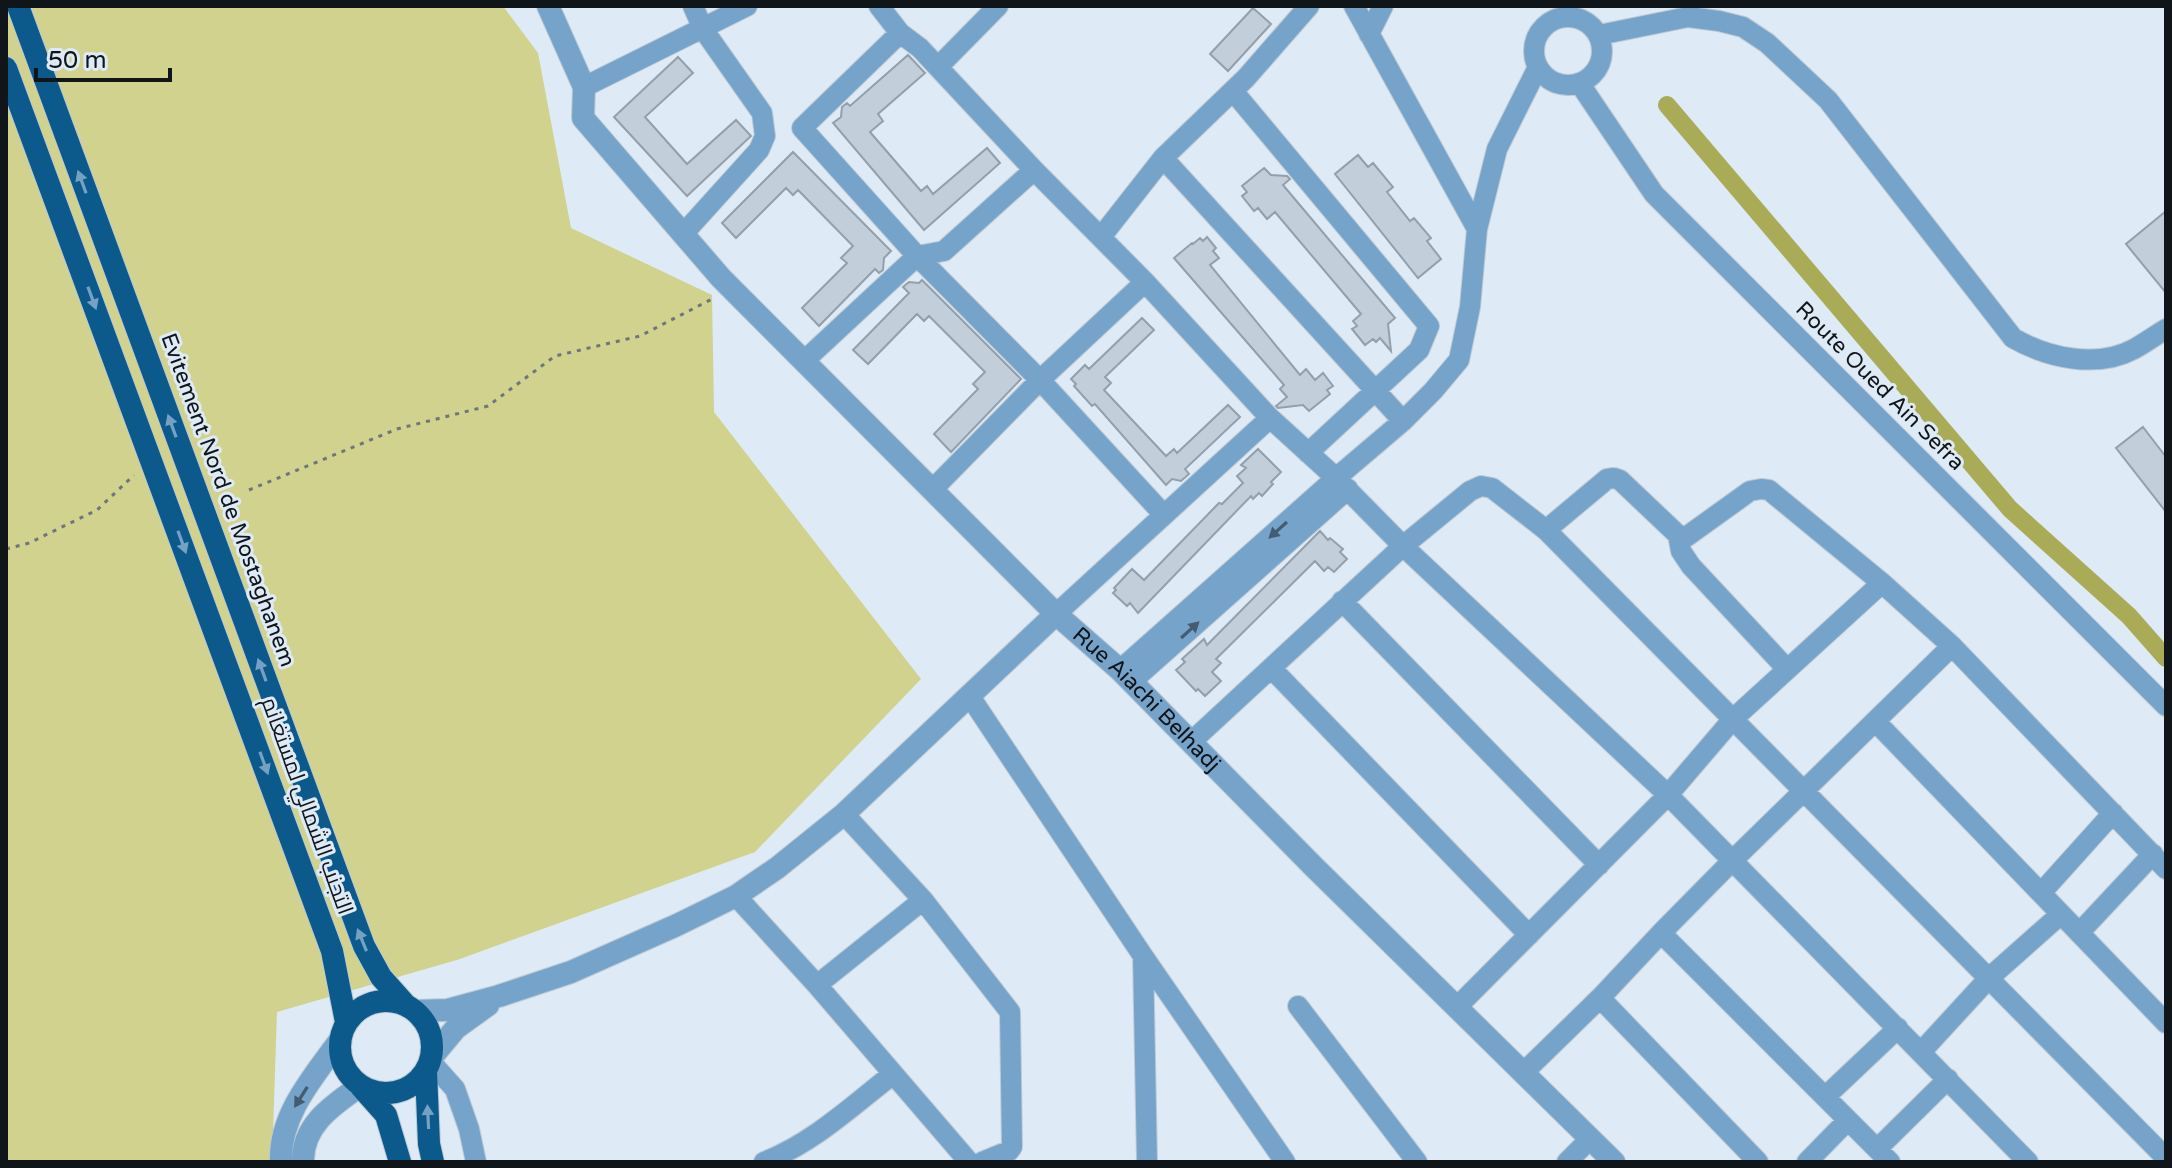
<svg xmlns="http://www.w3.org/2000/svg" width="2172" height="1168" viewBox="0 0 2172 1168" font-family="'Varela Round',Cairo,sans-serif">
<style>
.green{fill:#d0d28d}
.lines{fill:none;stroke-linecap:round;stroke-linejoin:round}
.canal{stroke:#aaab57;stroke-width:18}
.building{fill:#c2cfdb;stroke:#939faa;stroke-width:2}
.minor-casing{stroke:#bdc9d3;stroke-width:22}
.tertiary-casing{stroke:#bdc9d3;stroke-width:24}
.trunk-casing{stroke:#bdc9d3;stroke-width:24}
.path{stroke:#6d767d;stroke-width:3;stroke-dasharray:4 6;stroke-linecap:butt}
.minor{stroke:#76a3ca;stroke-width:20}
.tertiary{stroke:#76a3ca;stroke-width:22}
.trunk{stroke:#0c5a8c;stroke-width:22}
.oneway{fill:#75a2c2}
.oneway2{fill:#435c72}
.labels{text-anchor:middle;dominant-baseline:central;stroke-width:6;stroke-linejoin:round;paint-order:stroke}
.street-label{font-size:22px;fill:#101519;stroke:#deebf7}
</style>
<rect width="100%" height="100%" fill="#deebf7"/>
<path class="green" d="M6,6H503L538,53L571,228L712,295L714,412L921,679L755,852L460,959L277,1012L272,1162H6Z"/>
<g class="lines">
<path class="canal" d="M1667,105L2010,509L2129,616L2166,658"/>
</g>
<path class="building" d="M1253,8L1271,24L1228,71L1210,54Z
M908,55L925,73L878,114L883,121L870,132L921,191L927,186L933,194L987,148L1000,163L924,230L833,123L841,117L842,107L847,103L850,106Z
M678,57L693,73L645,117L687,164L736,120L751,136L687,196L614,117Z
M793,152L891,251L884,258L883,270L879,273L875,269L819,326L802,308L847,263L841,258L853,246L798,190L793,195L786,188L736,238L722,223Z
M1358,155L1368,167L1373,163L1393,187L1387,192L1410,221L1414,218L1431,238L1427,241L1441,259L1418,278L1335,174Z
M1264,168L1271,175L1287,176L1290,179L1283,185L1395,318L1388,324L1391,351L1380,338L1376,342L1373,339L1365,345L1352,329L1357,326L1353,321L1361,314L1275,212L1267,219L1258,208L1254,211L1242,196L1247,192L1242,186Z
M2166,211V293L2126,244Z
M1207,237L1216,248L1213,251L1219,258L1210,265L1300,375L1306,369L1315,380L1323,373L1333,386L1327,390L1330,394L1309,411L1303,405L1278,408L1276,406L1287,397L1280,389L1284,385L1174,258L1192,243L1193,244L1200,238L1203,241Z
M922,280L1021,379L951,452L934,434L978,389L973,384L985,372L929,316L924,321L917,314L868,364L853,350L909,293L903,287L909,282L919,283Z
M1142,318L1154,330L1105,377L1111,383L1104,390L1166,456L1174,449L1177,453L1228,405L1240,417L1185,469L1189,474L1181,481L1172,479L1166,485L1095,404L1092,406L1074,386L1076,384L1071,379L1085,365L1089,369Z
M2143,427L2166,457V512L2116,448Z
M1258,449L1281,472L1271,482L1273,484L1262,496L1259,493L1253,499L1251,496L1138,613L1130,603L1127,606L1113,593L1116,590L1114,588L1132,569L1144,580L1219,503L1222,504L1243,483L1237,476L1246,468L1241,465Z
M1320,531L1328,540L1330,538L1343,549L1340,552L1347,559L1334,572L1328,567L1324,571L1315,561L1216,659L1221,663L1212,672L1221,681L1205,696L1198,689L1196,691L1176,670L1185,662L1182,659L1204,639L1207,645Z"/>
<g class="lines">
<defs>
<path id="minor" d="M879,6L900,33L920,48L1034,170L1145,282L1270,418L1336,478L1403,546L1668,795L2028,1162
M1354,6L1477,229
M1534 51a34 34 0 1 1 68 0a34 34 0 1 1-68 0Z
M1369,34L1383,6
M1599,35L1688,17L1719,21L1743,27L1767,43L1828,100L2013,338C2048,358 2097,369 2134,349C2145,343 2156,335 2166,329
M938,67L998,6
M1580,84L1654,194L2166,706
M584,87L747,6
M1233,91L1429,326L1419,350L1308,453
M1163,158L1403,421
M1034,170L944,251L917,256L1040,380L1145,282
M684,233L759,150L765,136L762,113L703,29L693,6
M1101,237L1163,158L1246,78L1309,6
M804,361L917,256L802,128L900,33
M932,490L1040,380L1164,515
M1546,530L1607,479L1614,478L1620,480L1678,535L1686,537L1750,491L1761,489L1769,490L1882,583L1952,646L2166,869
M1678,535L1681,551L1691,566L1787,669
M1342,601L1599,865
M1056,614L1270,418
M1271,668L1529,935
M1120,670L1336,478L1403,421L1433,391L1459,360L1470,307L1477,229L1497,149L1538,67
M1131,682L1348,489
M969,695L1143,956L1285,1162
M1875,721L2166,1023
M1191,742L1403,546L1470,491L1481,486L1492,488L1546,530L2166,1158
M844,814L923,900L1010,1012L1012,1147L1009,1151L982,1162
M2041,893L2113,813
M736,896L817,985L969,1162
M1661,933L1890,1162
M2079,933L2153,854
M1143,956L1147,1162
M817,985L923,900
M1600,998L1758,1162
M1298,1006L1417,1162
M1457,1007L1668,795L1733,719L1882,583
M1921,1052L1989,978L2061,914
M430,1061L455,1089L469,1129L476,1162
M1523,1073L1600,998L1661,933L1733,860L1952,646
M1825,1097L1898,1028
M1877,1149L1948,1079
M764,1162C813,1143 852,1106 893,1074
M1567,1162L1590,1139
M1807,1162L1848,1120"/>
<g id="tertiary">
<path id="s1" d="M548,6L584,87L583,118L721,278L1056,614L1120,670L1313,866L1614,1162"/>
<path d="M416,1011L447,1010L499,996L571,972L677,925L736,896L777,868L844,814L1056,614"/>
<path d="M431,1058L456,1028L488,1005"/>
<path d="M281,1162C279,1115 314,1076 340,1040"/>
<path d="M303,1162C302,1125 333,1105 360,1086"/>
</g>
<path id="trunk" d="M18,6L364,946L381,977L405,1004
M6,68L332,951L346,1022
M340 1047a46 46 0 1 1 92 0a46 46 0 1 1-92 0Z
M426,1071L429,1144L433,1162
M361,1087L386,1115L400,1162"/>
</defs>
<use href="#minor" class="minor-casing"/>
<use href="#tertiary" class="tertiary-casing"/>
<use href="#trunk" class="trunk-casing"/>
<path class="path" d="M249,490L397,429L488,406L555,356L640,336L714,298
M6,549L29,543L97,510L134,475"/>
<use href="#minor" class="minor"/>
<use href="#tertiary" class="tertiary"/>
<use href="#trunk" class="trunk"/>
</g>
<defs><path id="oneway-solid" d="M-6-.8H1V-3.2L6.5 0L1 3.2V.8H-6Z" transform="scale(2)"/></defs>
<g class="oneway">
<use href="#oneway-solid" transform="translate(82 182) rotate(-110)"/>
<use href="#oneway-solid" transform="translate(92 298) rotate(70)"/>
<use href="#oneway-solid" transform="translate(172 426) rotate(-110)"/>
<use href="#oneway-solid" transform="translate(182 542) rotate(70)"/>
<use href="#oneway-solid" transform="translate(262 670) rotate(-110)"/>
<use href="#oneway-solid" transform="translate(264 763) rotate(70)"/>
<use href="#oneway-solid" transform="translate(362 940) rotate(-112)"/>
<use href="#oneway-solid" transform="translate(428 1117) rotate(-93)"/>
</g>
<g class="oneway2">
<use href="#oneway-solid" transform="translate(1278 530) rotate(138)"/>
<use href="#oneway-solid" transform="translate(1190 630) rotate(-42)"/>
<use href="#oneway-solid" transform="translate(301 1097) rotate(122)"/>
</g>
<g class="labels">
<g class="street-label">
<text transform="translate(1880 386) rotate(45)">Route Oued Ain Sefra</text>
<text transform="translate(228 500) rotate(70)">Evitement Nord de Mostaghanem</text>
<text stroke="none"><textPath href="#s1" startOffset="930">Rue Aiachi Belhadj</textPath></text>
<text transform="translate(307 806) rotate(70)">التجنب الشمالي لمستغانم</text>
</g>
</g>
<rect width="2172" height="1168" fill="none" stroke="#101519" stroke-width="16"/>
<path d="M36 68v12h134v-12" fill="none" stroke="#101519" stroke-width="4"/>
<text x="48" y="68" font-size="24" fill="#101519" stroke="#deebf7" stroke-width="6" paint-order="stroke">50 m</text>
</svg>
